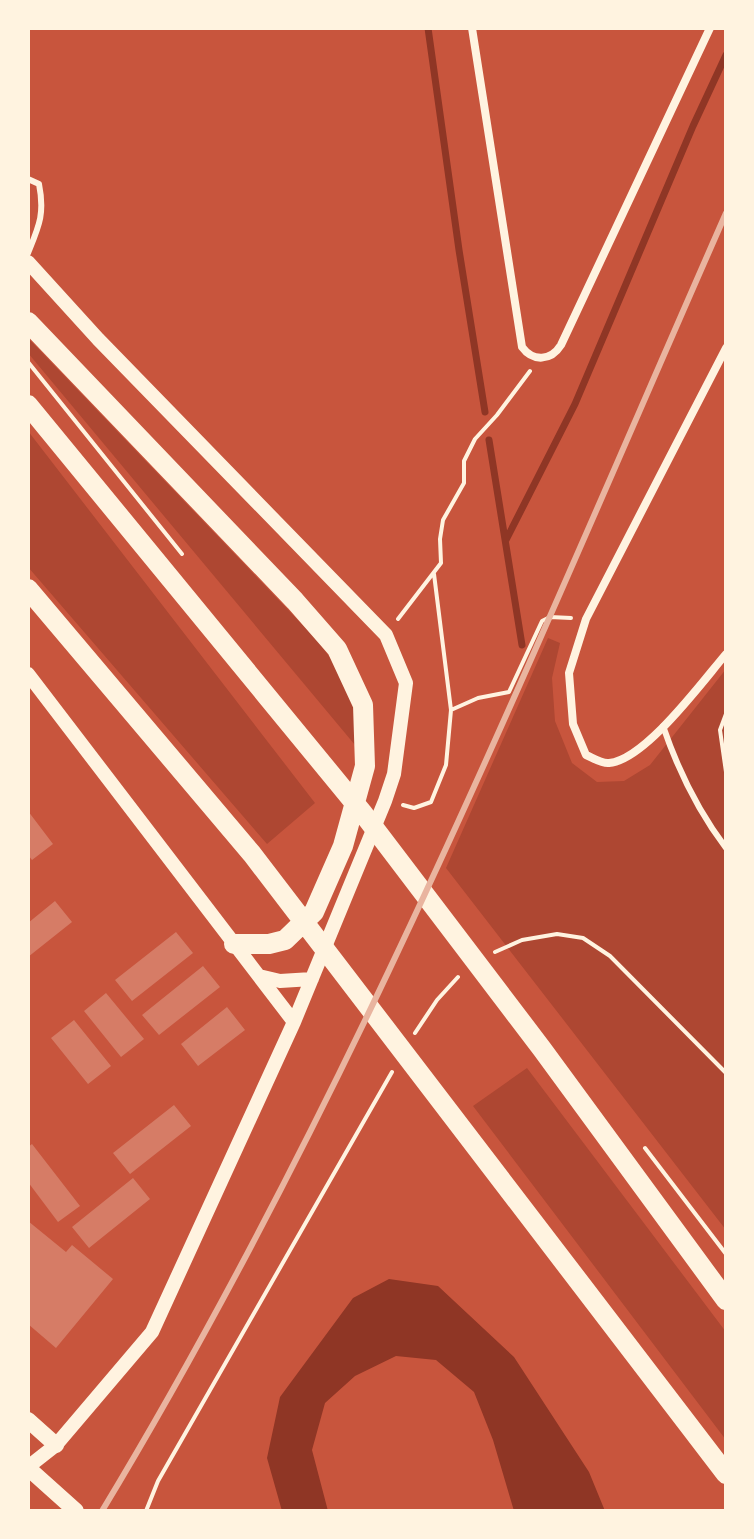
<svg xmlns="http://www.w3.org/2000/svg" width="754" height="1539" viewBox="0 0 754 1539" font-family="Jost,sans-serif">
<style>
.green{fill:#ae4732}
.water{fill:#8f3625}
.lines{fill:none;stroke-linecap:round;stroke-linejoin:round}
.stream{stroke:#8f3625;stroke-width:7}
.building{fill:#d67c66}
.path{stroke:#fff3e0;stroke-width:4}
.service{stroke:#fff3e0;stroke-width:6}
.minor{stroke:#fff3e0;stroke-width:8}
.tertiary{stroke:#fff3e0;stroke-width:14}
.secondary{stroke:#fff3e0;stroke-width:16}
.trunk{stroke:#fff3e0;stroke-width:20}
.rail{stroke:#e9b49f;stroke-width:6}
</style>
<rect width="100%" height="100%" fill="#c8553d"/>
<path class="green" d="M28,338L317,640L354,690L355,745L28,353Z
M28,431L315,803L267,844L28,567Z
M548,638L560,643L552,678L555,721L572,763L597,782L624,781L650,765L726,669V1230L446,868Z
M527,1068L726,1332V1440L473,1106Z"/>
<path class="water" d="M389,1279L438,1286L514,1357L589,1472L605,1511H514L493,1440L474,1392L436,1360L396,1356L355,1376L325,1403L312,1450L328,1511H282L267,1458L280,1397L353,1298Z"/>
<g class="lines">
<path class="stream" d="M428,28L459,250L485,412
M489,440L522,645
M506,540L575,404L693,126L726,55"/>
</g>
<path class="building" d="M28,811L53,844L32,860L28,855Z
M55,901L72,922L28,957V923Z
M176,932L193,953L132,1001L115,980Z
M203,966L220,987L159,1035L142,1015Z
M106,993L144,1039L121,1057L84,1011Z
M227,1007L245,1030L198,1066L181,1044Z
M74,1020L111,1066L88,1084L51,1038Z
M174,1105L191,1126L130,1174L113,1153Z
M32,1144L80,1206L58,1222L28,1182V1147Z
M133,1178L150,1199L89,1248L72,1227Z
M28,1221L66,1252L72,1245L113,1279L56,1348L28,1324Z"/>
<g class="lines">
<path class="path" d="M28,362L182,554
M398,619L441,563L440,539L443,520L464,483V461L475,439L497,415L530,371
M451,710L478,698L509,692L542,621L550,617L571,618
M726,714L720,730L726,772
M403,805L414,808L431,802L446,765L451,710L434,574
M495,952L522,940L557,934L583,938L610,956L726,1073
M415,1033L437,1000L458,977
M645,1148L726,1254
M146,1511L158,1481L392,1072"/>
<path class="service" d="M28,179L39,184C45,214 39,226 28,253
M663,726C678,770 698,811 726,848"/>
<path class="minor" d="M472,28L522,347C533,362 551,361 561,345L710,28
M726,348L586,619L569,673L573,724L586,755C593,758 602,764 609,763C645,760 702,682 726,654"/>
<path class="tertiary" d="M28,262L98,339L386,635L406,683L394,774L385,801L294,1022L152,1332L56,1445L28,1467
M28,674L294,1022
M259,976L280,981L312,979"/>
<path class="secondary" d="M28,1420L56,1445
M28,1468L76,1511"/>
<path class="trunk" d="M28,322L295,601L337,649L363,705L365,766L343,846L314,912L285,940L269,944H234
M28,405L362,812L542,1049L726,1300
M28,589L252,854L726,1474"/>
<path class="rail" d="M102,1511C351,1099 533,652 726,213"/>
</g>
<rect width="754" height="1539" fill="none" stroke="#fff3e0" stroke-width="60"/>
</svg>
